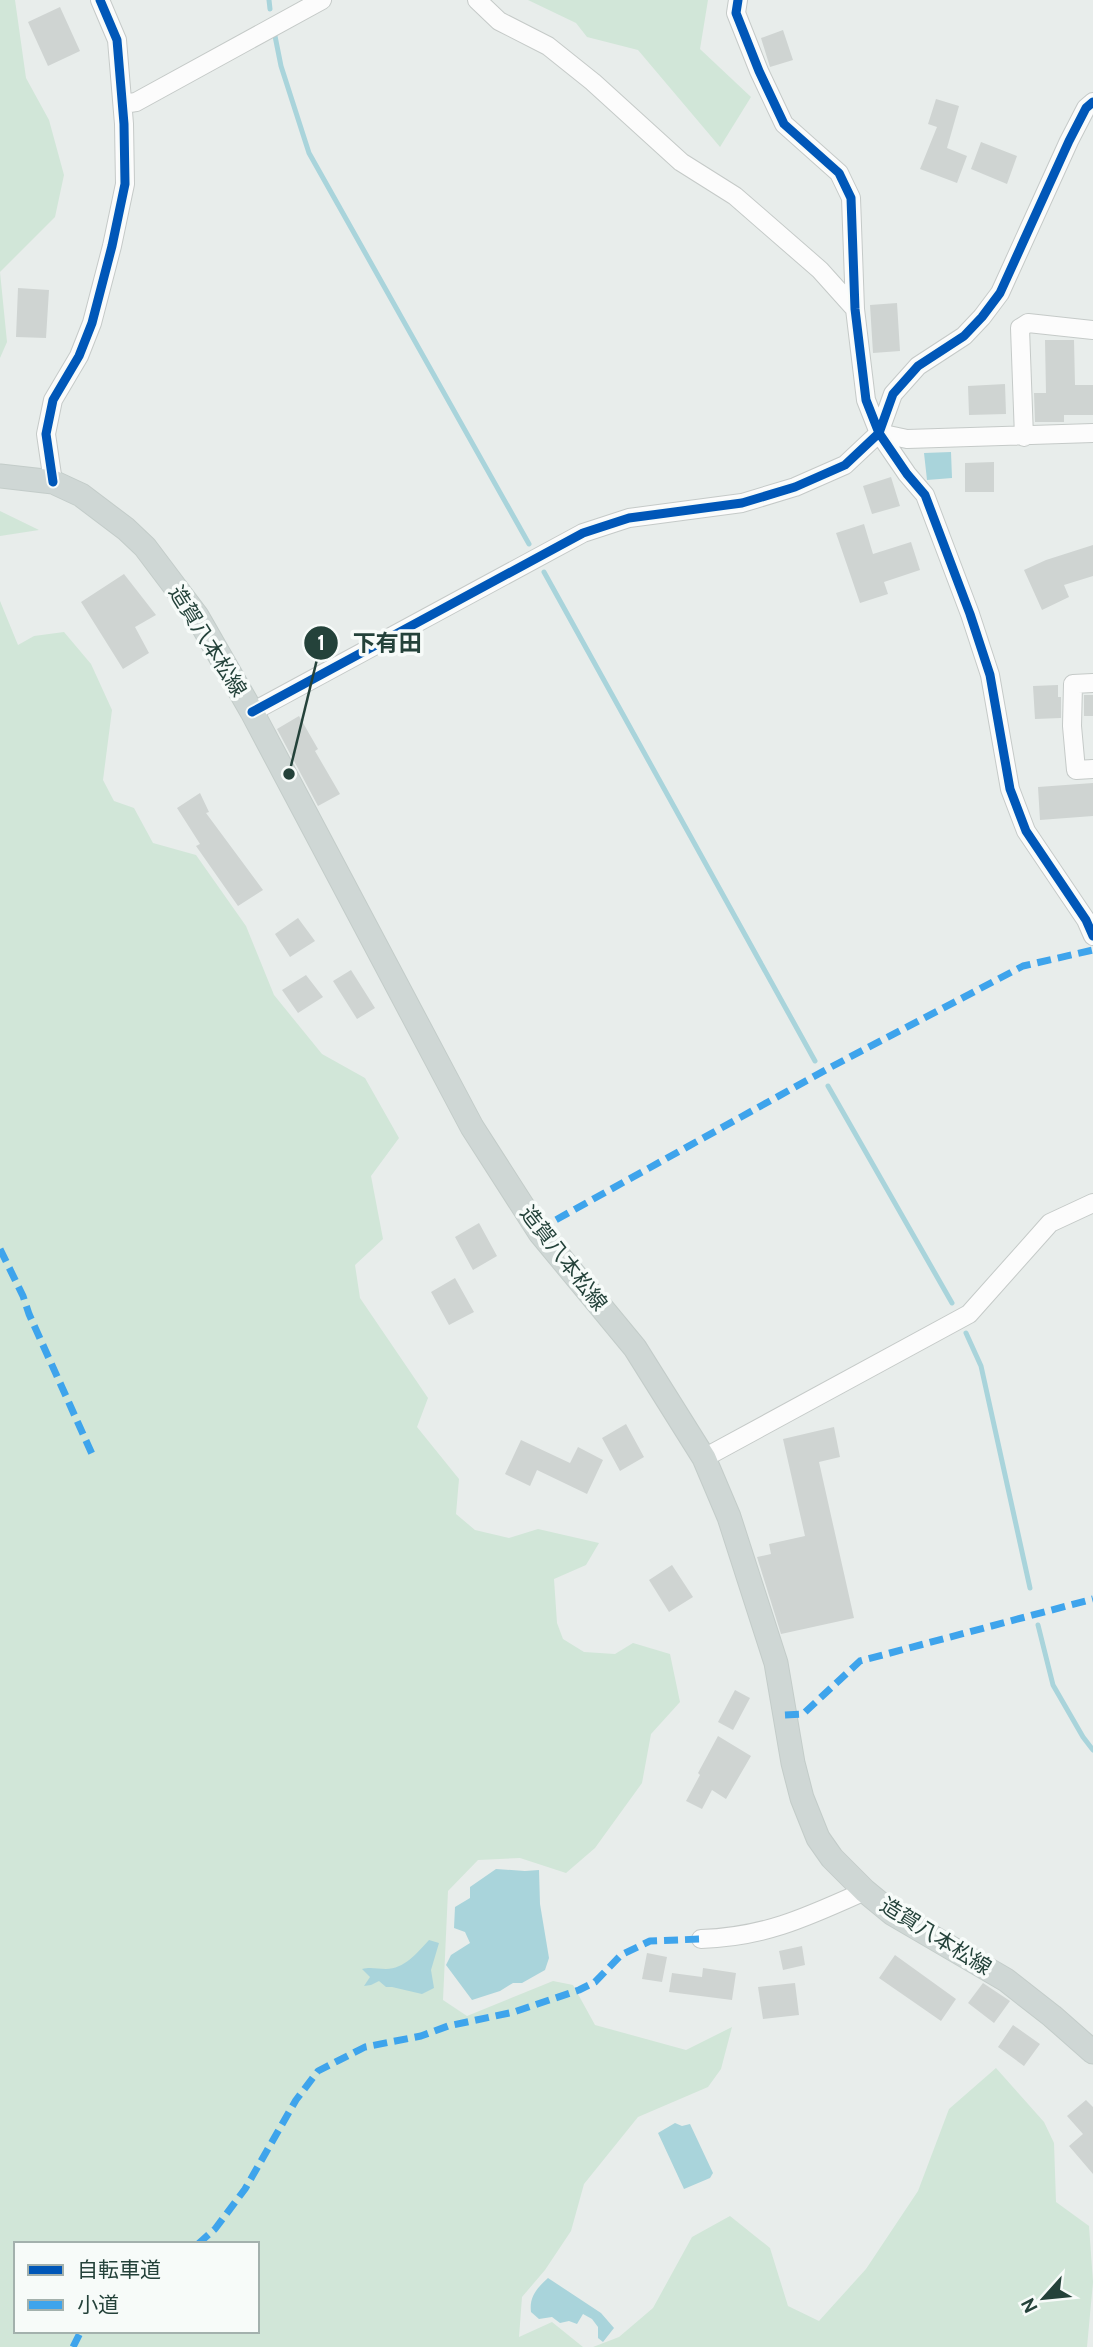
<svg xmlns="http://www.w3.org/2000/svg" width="1093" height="2347" viewBox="0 0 1093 2347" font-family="Cabin,'Noto Sans JP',sans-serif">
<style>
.green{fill:#d1e6d8;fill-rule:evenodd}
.water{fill:#a9d4db}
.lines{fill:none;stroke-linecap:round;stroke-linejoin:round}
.stream{stroke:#a9d4db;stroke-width:5}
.building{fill:#cfd4d2}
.minor-casing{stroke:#c5cac8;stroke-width:20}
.major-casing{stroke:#c3ccc9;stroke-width:25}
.minor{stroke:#fcfcfc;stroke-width:18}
.major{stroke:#cfd7d5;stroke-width:23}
.quiet{stroke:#3ea4ec;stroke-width:7;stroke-dasharray:14 7;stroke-linecap:butt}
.cycleway-casing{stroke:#f7fbf9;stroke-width:13}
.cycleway{stroke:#0057b8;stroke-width:9}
.labels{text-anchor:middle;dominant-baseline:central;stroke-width:7;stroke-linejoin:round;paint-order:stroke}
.street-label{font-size:21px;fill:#24423a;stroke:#f7fbf9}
.leader{fill:none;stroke:#24423a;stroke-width:2.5}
.callout-dot{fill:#24423a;stroke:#f7fbf9;stroke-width:2.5}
.mark-label{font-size:21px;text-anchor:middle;font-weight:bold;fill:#fff}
.callout-label{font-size:23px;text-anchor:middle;font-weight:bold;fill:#24423a;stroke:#f7fbf9;stroke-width:7;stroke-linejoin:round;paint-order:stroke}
</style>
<rect width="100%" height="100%" fill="#e8edeb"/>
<path class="green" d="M0,0H15L26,78L49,120L64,175L55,217L0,272L7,342L0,358Z
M528,0H708L700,49L751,97L720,147L638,50L587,37L576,23Z
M0,511L39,530L0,536Z
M0,601L18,645L34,636L64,632L91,664L112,710L103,780L114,801L134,808L153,843L196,855L246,926L274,995L322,1054L365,1078L399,1138L371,1176L383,1239L355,1265L360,1298L428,1398L417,1427L459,1479L456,1514L475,1530L509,1538L538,1529L599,1543L586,1565L554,1579L557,1623L563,1639L584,1652L615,1654L633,1643L670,1654L680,1702L651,1734L642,1783L595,1848L566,1873L520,1858L478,1860L448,1891L443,2000L467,2016L553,1981L573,1985L595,2025L686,2050L732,2027L721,2069L708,2087L638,2117L584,2184L571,2231L545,2270L522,2297L519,2337L552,2322L583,2347H0ZM16,2244H257V2331H16Z
M996,2068L1044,2122L1054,2143L1056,2202L1089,2226L1093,2282L1087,2347H593L619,2337L653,2308L692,2237L730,2216L770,2248L788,2306L819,2321L866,2269L918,2191L949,2109Z"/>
<path class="water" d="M951,452L952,478L927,480L924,453Z
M496,1869L525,1871L539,1870L540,1904L549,1958L545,1970L522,1983H513L500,1991L472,2000L446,1965L451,1955L470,1943L465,1932L454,1928L455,1907L470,1898V1887Z
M429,1940L439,1943L431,1970L434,1988L422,1994L392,1987H386L379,1981L371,1985L364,1986L370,1977L362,1969C371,1967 377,1969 386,1969C404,1969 417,1953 429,1940Z
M675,2123L682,2126L690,2124L713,2173L710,2178L684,2189L658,2133Z
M548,2278L601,2313L614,2328L603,2342L598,2338V2327L592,2319L583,2314L577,2324L569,2321L560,2323L552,2317L539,2319L531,2312C529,2297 537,2288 548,2278Z"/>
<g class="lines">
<path class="stream" d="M269,0L270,9
M275,36L281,66L309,153L529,544
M544,572L815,1061
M828,1086L952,1303
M966,1333L981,1366L1030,1588
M1038,1625L1053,1685L1083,1737L1093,1750"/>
</g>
<path class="building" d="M60,7L80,51L48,66L28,22Z
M783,30L793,60L770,67L761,38Z
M936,99L959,106L947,148L967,156L957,183L920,169L937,127L928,124Z
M981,142L1017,156L1007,184L971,169Z
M18,288L49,290L46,338L16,337Z
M897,303L900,351L873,353L870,305Z
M1045,340H1074L1075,385H1093V415H1064V422H1035L1034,393H1046Z
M1005,384L1006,414L969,415L968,386Z
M994,462V492H965V463Z
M891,477L900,506L872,514L863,486Z
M864,524L873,554L911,542L920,570L884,582L888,594L860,603L836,533Z
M1093,545V576L1064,585L1069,597L1042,610L1024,570L1046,560Z
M124,574L156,615L135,627L149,653L123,669L81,602Z
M1058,685V697H1061V718L1035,719L1033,686Z
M1084,695H1093V716H1084Z
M299,716L318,749L315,751L340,794L318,806L277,729Z
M1093,783V816L1040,820L1038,787Z
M200,793L209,812L206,813L263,890L238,906L196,846L200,844L177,808Z
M298,918L315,941L290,957L275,934Z
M351,970L375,1008L357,1019L333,981Z
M306,975L323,997L298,1013L282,990Z
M479,1223L497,1256L473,1270L455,1237Z
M455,1278L474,1312L449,1325L431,1292Z
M626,1424L644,1457L620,1471L602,1438Z
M834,1427L840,1457L819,1462L854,1618L781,1634L757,1557L771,1554L769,1544L805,1536L783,1439Z
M521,1440L570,1463L578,1447L603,1460L587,1494L537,1470L530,1486L505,1474Z
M672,1565L693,1597L669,1612L649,1580Z
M735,1690L750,1698L733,1730L718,1722Z
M718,1736L751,1756L726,1799L712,1790L702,1809L686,1801L700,1775L698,1773Z
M802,1946L805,1965L783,1970L779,1951Z
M647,1953L667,1957L662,1982L642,1979Z
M895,1955L956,1999L941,2021L879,1978Z
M703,1968L736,1973L732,2000L669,1992L672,1973L702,1977Z
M795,1983L799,2015L763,2019L758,1987Z
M983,1983L1010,2001L994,2023L968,2003Z
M1013,2025L1040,2044L1024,2066L998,2047Z
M1086,2100L1093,2107V2174L1069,2146L1083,2134L1067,2116Z"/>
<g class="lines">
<defs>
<path id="minor" d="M477,0L499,21L548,46L593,82L681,162L735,196L820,270L855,309
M738,0L736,13L759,71L784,124L839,173L851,198L855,309L866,400L879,433L907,474L925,495L970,614L990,675L1010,789L1026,831L1086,920L1093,936
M123,104L136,102L322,0
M879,433L907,439L1093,433
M1024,437L1020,328L1028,323L1093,330
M53,482L46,434L53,400L79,356L92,323L112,246L125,184L124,124L117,40L100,0
M1093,683L1073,684L1072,726L1076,770L1093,769
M252,712L583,533L629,518L742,503L795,487L845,465L879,433L893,394L918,366L964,336L982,317L1000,293L1069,141L1086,108L1093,102
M704,1458L969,1314L1050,1223L1093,1203
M701,1939C765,1937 807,1917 865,1891"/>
<path id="major" d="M0,476L53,482L81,495L126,529L145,547L197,616L252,712L472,1127L540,1233L635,1348L704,1458L729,1517L776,1663L793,1763L802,1798L818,1838L832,1858L865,1891L893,1914L1006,1980L1052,2016L1093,2052"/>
</defs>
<use href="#minor" class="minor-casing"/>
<use href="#major" class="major-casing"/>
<use href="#minor" class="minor"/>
<use href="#major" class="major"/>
<path class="quiet" d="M540,1233L552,1222L831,1067L1023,966L1093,950
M0,1249L23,1296L29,1314L92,1454
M785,1715L803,1714L860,1661L1093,1599
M198,2244L215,2229L245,2189L296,2100L318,2071L365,2047L421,2036L448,2026L514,2012L579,1990L595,1982L621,1955L650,1941L701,1939
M73,2347L81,2331"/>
<defs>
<path id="cycleway" d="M738,0L736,13L759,71L784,124L839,173L851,198L855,309L866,400L879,433L907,474L925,495L970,614L990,675L1010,789L1026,831L1086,920L1093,936
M53,482L46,434L53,400L79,356L92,323L112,246L125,184L124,124L117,40L100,0
M252,712L583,533L629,518L742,503L795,487L845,465L879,433L893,394L918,366L964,336L982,317L1000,293L1069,141L1086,108L1093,102"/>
</defs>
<use href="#cycleway" class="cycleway-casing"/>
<use href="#cycleway" class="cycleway"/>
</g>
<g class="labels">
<g class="street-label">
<text transform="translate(208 641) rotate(58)">造賀八本松線</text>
<text transform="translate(564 1258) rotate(52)">造賀八本松線</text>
<text transform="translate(936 1936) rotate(32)">造賀八本松線</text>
</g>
</g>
<path class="leader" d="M289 774L321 643"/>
<g class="callout-dot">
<circle cx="289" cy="774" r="7"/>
<circle cx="321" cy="643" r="18"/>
</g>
<g class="mark-label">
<text x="321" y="650">1</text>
</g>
<g class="callout-label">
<text x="387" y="651">下有田</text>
</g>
<rect x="14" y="2242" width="245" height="91" fill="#f7fbf9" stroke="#a3b1ad" stroke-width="2"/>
<rect x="28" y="2265" width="35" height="10" fill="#0057b8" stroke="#a3b1ad" stroke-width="2"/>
<text x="77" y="2277" font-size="21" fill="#24423a">自転車道</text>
<rect x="28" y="2300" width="35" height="10" fill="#3ea4ec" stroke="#a3b1ad" stroke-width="2"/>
<text x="77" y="2312" font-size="21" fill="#24423a">小道</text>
<g transform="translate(1044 2298) rotate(243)" stroke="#f7fbf9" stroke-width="5" paint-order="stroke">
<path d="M0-5L12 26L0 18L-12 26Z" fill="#24423a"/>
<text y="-10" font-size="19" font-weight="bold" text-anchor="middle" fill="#24423a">N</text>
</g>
</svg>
